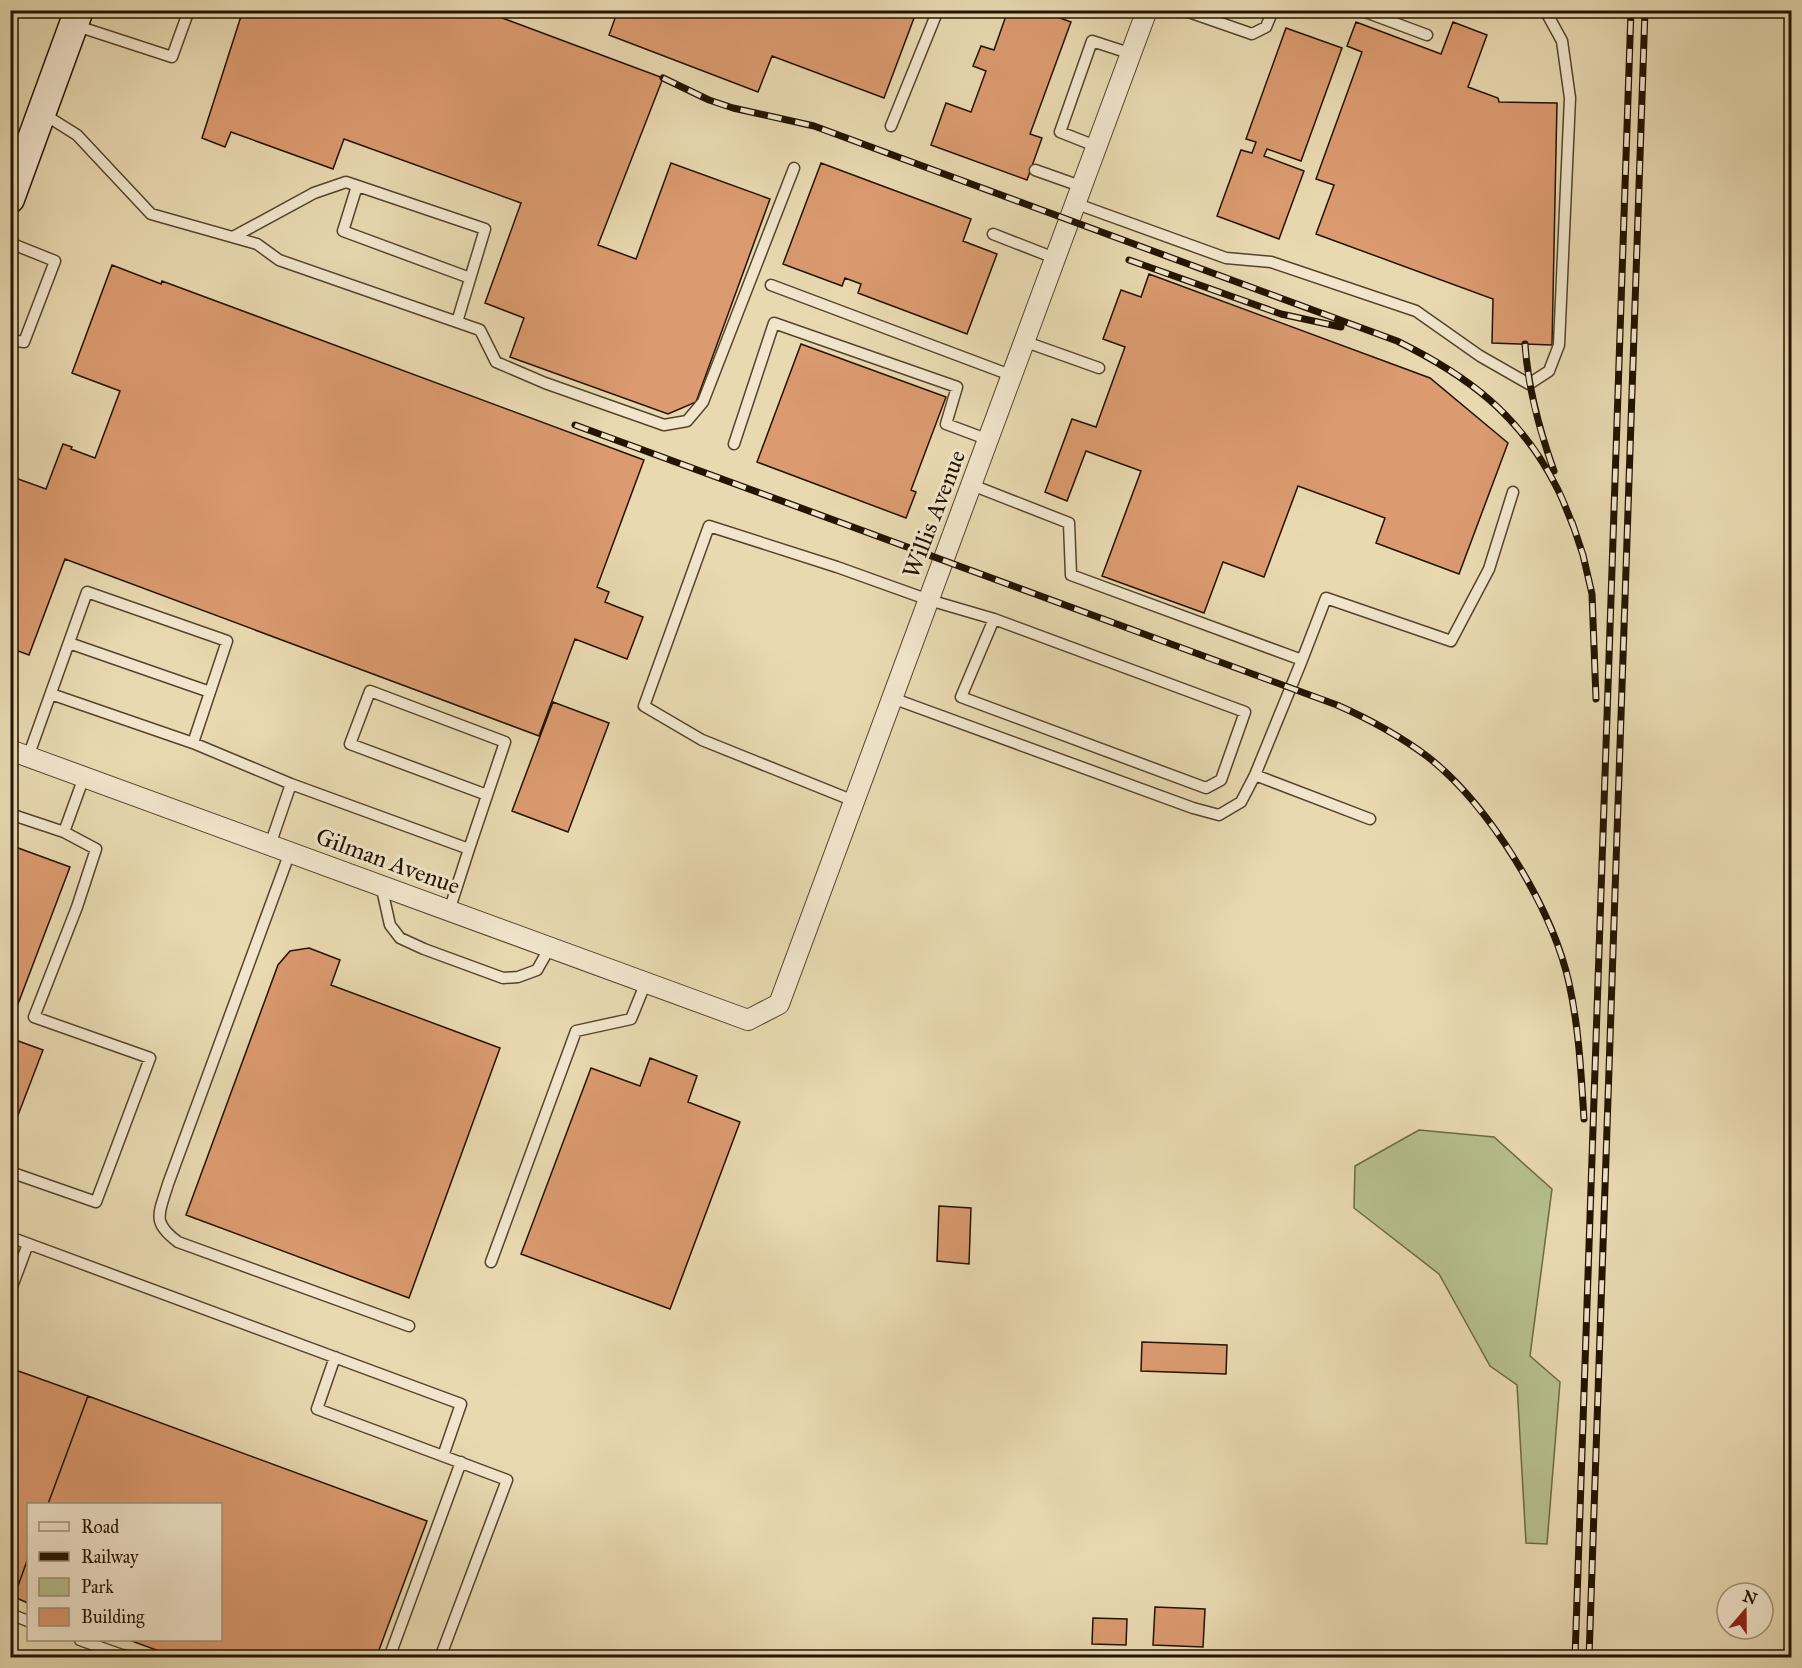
<svg xmlns="http://www.w3.org/2000/svg" width="1802" height="1668" viewBox="0 0 1802 1668" font-family="'IM FELL Great Primer',serif">
<style>
.green{fill:#b6bf8c;stroke:#6c6946;stroke-width:1.5}
.building{fill:#db9a6f;stroke:#231300;stroke-width:1.5}
.lines{fill:none;stroke-linecap:round;stroke-linejoin:round}
.service-casing{stroke:#54442c;stroke-width:13}
.minor-casing{stroke:#54442c;stroke-width:22}
.secondary-casing{stroke:#231300;stroke-width:31}
.service{stroke:#f1e6cc;stroke-width:10}
.minor{stroke:#f1e6cc;stroke-width:20}
.secondary{stroke:#f1e6cc;stroke-width:28}
.rail-casing{stroke:#231300;stroke-width:7}
.rail{stroke:#f1e6cc;stroke-width:4.5;stroke-dasharray:14;stroke-linecap:butt}
.labels{text-anchor:middle;dominant-baseline:central;stroke-width:6;stroke-linejoin:round;paint-order:stroke}
.street-label{font-size:24px;fill:#231300;stroke:#f1e6cc}
</style>
<rect width="100%" height="100%" fill="#e9d9b1"/>
<filter id="stains"><feTurbulence type="fractalNoise" baseFrequency=".00333" numOctaves="4"/><feColorMatrix values="0 0 0 0 .2 0 0 0 0 .09 0 0 0 0 .02 0 0 0 .5 -.17"/></filter>
<radialGradient id="worn" r=".72"><stop offset=".6" stop-color="#630" stop-opacity="0"/><stop offset="1" stop-color="#630" stop-opacity=".3"/></radialGradient>
<path class="green" d="M1419,1130L1494,1137L1552,1189L1530,1356L1560,1382L1547,1544L1526,1543L1517,1385L1490,1366L1439,1274L1354,1208L1355,1166Z"/>
<path class="building" d="M243,10H481L663,78L598,245L636,259L671,163L770,199L696,402L668,414L510,357L524,318L485,303L521,203L344,139L333,169L231,132L225,147L202,138Z
M618,10H917L884,98L772,56L758,92L609,35Z
M1008,10H1038L1071,22L1030,134L1042,138L1027,180L931,145L946,103L971,112L986,71L973,66L981,46L994,50Z
M1356,22L1441,54L1453,22L1487,35L1468,87L1498,98L1499,102L1557,103L1552,345L1492,343L1493,299L1316,234L1334,185L1316,179L1362,52L1347,46Z
M1286,28L1342,48L1301,161L1267,149L1264,156L1304,171L1279,239L1217,216L1241,150L1252,153L1256,142L1246,139Z
M821,163L971,219L963,241L997,254L967,334L858,293L861,284L845,278L842,286L783,264Z
M112,265L161,284L162,281L644,460L597,587L609,592L605,602L643,617L627,659L575,639L539,736L65,559L29,655L10,648V476L46,489L63,444L72,447L71,449L95,458L120,391L72,373Z
M1149,274L1430,378L1508,443L1459,574L1376,543L1385,518L1298,486L1264,577L1223,562L1204,613L1102,576L1141,471L1086,451L1067,501L1045,492L1072,419L1096,427L1125,347L1103,339L1121,290L1141,297Z
M801,344L946,397L911,490L916,492L906,518L757,462Z
M553,702L609,723L568,832L512,811Z
M10,845L70,867L10,1025Z
M309,948L340,960L331,985L500,1048L409,1298L186,1215L278,965L290,951Z
M10,1038L43,1050L10,1136Z
M650,1058L697,1076L688,1102L740,1122L670,1309L521,1254L591,1068L640,1086Z
M939,1206L971,1208L969,1264L937,1261Z
M1142,1342L1227,1345L1226,1374L1141,1371Z
M10,1368L88,1396L48,1504H28V1558L14,1597L10,1596Z
M88,1396L427,1521L376,1658H178L129,1640H220V1504H48Z
M28,1558V1603L14,1597Z
M1155,1607L1205,1609L1203,1647L1153,1645Z
M1093,1618L1127,1619L1126,1645L1092,1644Z"/>
<g class="lines">
<defs>
<path id="service" d="M1183,10L1252,34L1266,27L1273,10
M1360,10L1427,35
M74,25L172,57L189,10
M42,113L77,135L151,214L257,244L279,260L480,330L496,362L545,383L664,425L687,421L703,402L794,168
M891,126L938,10
M1098,147L1060,132L1092,41L1132,54
M1035,170L1083,187
M357,186L343,231L470,278
M1077,204L1226,258L1271,262L1416,311L1480,356L1529,384L1549,371L1559,345L1570,98L1562,41L1545,10
M993,234L1057,259
M233,237L314,193L346,182L485,229L457,322
M10,243L55,261L24,342L10,340
M771,285L1013,376
M1026,342L1099,368
M734,444L774,323L957,387L946,424L989,440
M972,485L1069,523L1071,575L1302,660L1326,598L1451,641L1489,569L1513,492
M69,643L210,692
M1302,660L1255,775L1370,819
M892,698L1193,808L1219,815L1241,802L1255,775
M193,743L291,784L270,845
M28,757L87,592L227,641L193,743L51,694
M291,784L469,849L449,911
M854,801L702,740L644,706L709,526L837,567L929,600L994,619L1245,712L1221,780L1206,788L961,697L994,619
M10,814L64,832L84,777
M469,849L505,742L370,691L350,744L487,795
M290,852L168,1184C159,1214 151,1222 178,1242L409,1326
M381,885L390,925L400,938L424,949L503,978L518,977L537,970L550,947
M10,1172L96,1202L150,1058L34,1017L77,907L96,849L64,832
M10,1237L461,1404L443,1456L507,1480L440,1658
M491,1262L576,1031L631,1019L646,982
M10,1292L28,1244
M335,1357L317,1409L443,1456
M10,1614L28,1621
M80,1640L122,1655L138,1658
M389,1658L461,1462"/>
<path id="minor" d="M10,750L748,1020L779,1004L1147,10"/>
<path id="secondary" d="M10,199L79,10"/>
</defs>
<use href="#service" class="service-casing"/>
<use href="#minor" class="minor-casing"/>
<use href="#secondary" class="secondary-casing"/>
<use href="#service" class="service"/>
<use href="#minor" class="minor"/>
<use href="#secondary" class="secondary"/>
<defs>
<path id="rail" d="M663,78L709,100L733,108L814,126L1397,341C1468,376 1519,414 1556,486C1563,499 1568,514 1574,528
M1129,260L1281,314L1341,327
M1525,344C1528,389 1539,429 1554,471
M575,425L1337,705C1369,719 1400,736 1428,757C1489,805 1552,907 1569,983C1579,1028 1581,1073 1584,1119
M1572,522L1583,555L1592,594L1596,699
M1575,1658L1631,10
M1589,1658L1645,10"/>
</defs>
<use href="#rail" class="rail-casing"/>
<use href="#rail" class="rail"/>
</g>
<g class="labels">
<g class="street-label">
<text transform="translate(934 514) rotate(-69)">Willis Avenue</text>
<text transform="translate(388 861) rotate(20)">Gilman Avenue</text>
</g>
</g>
<rect width="1802" height="1668" fill="none" stroke="#e9d9b1" stroke-width="36"/>
<rect x="12" y="12" width="1778" height="1644" fill="none" stroke="#231300" stroke-width="3"/>
<rect x="18" y="18" width="1766" height="1632" fill="none" stroke="#231300" stroke-width="1.5"/>
<rect x="27" y="1503" width="195" height="138" fill="#f1e6cc" stroke="#9f927a" stroke-width="1.5"/>
<rect x="39" y="1522" width="30" height="9" fill="#f1e6cc" stroke="#9f927a" stroke-width="1.5"/>
<text x="81" y="1533" font-size="18" fill="#231300">Road</text>
<rect x="39" y="1552" width="30" height="9" fill="#231300" stroke="#9f927a" stroke-width="1.5"/>
<text x="81" y="1563" font-size="18" fill="#231300">Railway</text>
<rect x="39" y="1578" width="30" height="18" fill="#b6bf8c" stroke="#9f927a" stroke-width="1.5"/>
<text x="81" y="1593" font-size="18" fill="#231300">Park</text>
<rect x="39" y="1608" width="30" height="18" fill="#db9a6f" stroke="#9f927a" stroke-width="1.5"/>
<text x="81" y="1623" font-size="18" fill="#231300">Building</text>
<g transform="translate(1745 1611) rotate(20)"><circle r="28" fill="#f1e6cc" stroke="#9f927a" stroke-width="1.5"/>
<path d="M0-4.5L10 22L0 15L-10 22Z" fill="#8f2418"/>
<text y="-9" font-size="16" font-weight="bold" text-anchor="middle" fill="#231300">N</text>
</g>
<rect width="100%" height="100%" filter="url(#stains)"/>
<rect width="100%" height="100%" fill="url(#worn)"/>
</svg>
